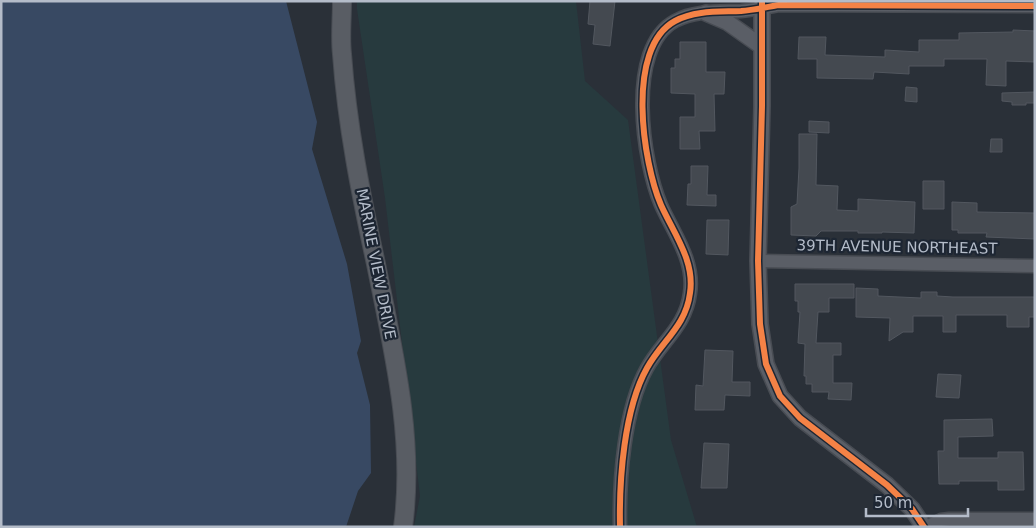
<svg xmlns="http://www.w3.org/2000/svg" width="1036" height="528" viewBox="0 0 1036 528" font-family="'DejaVu Sans',sans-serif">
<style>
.green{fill:#273a3e}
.water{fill:#384963}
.building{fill:#444950;stroke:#52575f}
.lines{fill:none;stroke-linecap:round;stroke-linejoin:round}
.minor-casing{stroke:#484c53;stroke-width:15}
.tertiary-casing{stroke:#484c53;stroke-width:18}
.secondary-casing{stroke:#484c53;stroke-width:20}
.minor{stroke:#5a5e66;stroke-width:12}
.tertiary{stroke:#5a5e66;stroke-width:15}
.secondary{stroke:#595d64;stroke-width:18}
.cycleway-casing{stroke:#1d2633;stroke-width:9}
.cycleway{stroke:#f48246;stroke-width:6}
.labels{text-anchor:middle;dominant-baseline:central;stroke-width:4.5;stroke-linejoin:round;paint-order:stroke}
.street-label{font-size:15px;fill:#b4bcc9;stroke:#1d2633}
</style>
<rect width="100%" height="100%" fill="#2a3038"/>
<path class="green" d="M357,1H576L585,81L628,120L671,440L697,527H414L420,496L385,198L357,9Z"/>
<path class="water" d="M1,1H286L317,122L312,149L347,264L361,341L357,353L370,405L371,473L358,491L346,527H1Z"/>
<path class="building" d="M590,1H615L610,46L593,44L595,25L588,24Z
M1013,30L1035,31V62L1006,61V86L986,85L987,59H944V66H909V74L874,72L873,79L817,78V59H798L799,37H826L825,55L885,57V50L919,52V40H959V33L1013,32Z
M680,42H706V72H725L724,94H714L715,131H699L700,149H680V117H695V94L671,93V68H675V59H680Z
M906,87L917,88V102L905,101Z
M1035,92V103H1026V105H1012V102L1002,101V93Z
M809,121L829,122V133L809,132Z
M799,134H817L816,185L838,186L837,210L858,211V199L915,202L914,233L882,232V233H858V231H821L816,236L791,235V207L797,204L799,168Z
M991,139H1002V152H990Z
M691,166H708L707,195H716V206L687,205L688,184H691Z
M923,181H944V209H923Z
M952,202L977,203V212L1035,213V239L986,237L987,233H958V230H952Z
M707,220H729L728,255L706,254Z
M795,284H854V298H829V312H818L816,343H841V355H833V383H852L851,400L828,399L829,392H812V384H806V376H804L805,344L798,343L800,312H798V301H795Z
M856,288L878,289V296L921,298V292H937V296L953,297H1035V317H1029V327H1007V315H956V332H943V316H913V332H903L889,341L890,318L856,317Z
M705,350L733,351L732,382H750V396L725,395L724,410H695L696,385L703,386Z
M938,374L961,375L959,398L936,397Z
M992,419L993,436L958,437V458H998V452H1023L1024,490H998V481H959V484H939L938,451H944V420Z
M704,443L729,444L727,488H701Z"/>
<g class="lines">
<defs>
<path id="minor" d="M758,261L1035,266
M620,527C619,480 624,409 647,368C662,341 686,326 690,293C695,261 674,234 661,205C643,163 625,48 675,21C695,10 720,12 741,11C754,10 767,7 779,5L1035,6
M926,527L941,520L949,519H1035"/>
<path id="tertiary" d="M762,1V106L758,261L760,324L766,364L780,396L800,418L887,485L912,509L924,527
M706,13L727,22L761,46"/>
<path id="secondary" d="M342,1C342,19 340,37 342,54C347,125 361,195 376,264C393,349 415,439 403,527"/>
</defs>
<use href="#minor" class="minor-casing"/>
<use href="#tertiary" class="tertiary-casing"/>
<use href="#secondary" class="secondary-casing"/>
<use href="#minor" class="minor"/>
<use href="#tertiary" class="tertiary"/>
<use href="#secondary" class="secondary"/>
<defs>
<path id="cycleway" d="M762,1V106L758,261L760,324L766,364L780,396L800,418L887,485L912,509L924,527
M620,527C619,480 624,409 647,368C662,341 686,326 690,293C695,261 674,234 661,205C643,163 625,48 675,21C695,10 720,12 741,11C754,10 767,7 779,5L1035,6"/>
</defs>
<use href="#cycleway" class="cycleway-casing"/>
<use href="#cycleway" class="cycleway"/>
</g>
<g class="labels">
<g class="street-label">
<text transform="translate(897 247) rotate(1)">39TH AVENUE NORTHEAST</text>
<text transform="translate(376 264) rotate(79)">MARINE VIEW DRIVE</text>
</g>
</g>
<rect width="1036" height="528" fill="none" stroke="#b4bcc9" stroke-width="5"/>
<path d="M866 508v8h102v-8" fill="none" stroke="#b4bcc9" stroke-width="2.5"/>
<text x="874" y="508" font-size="15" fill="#b4bcc9" stroke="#1d2633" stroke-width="4" paint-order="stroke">50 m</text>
</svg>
